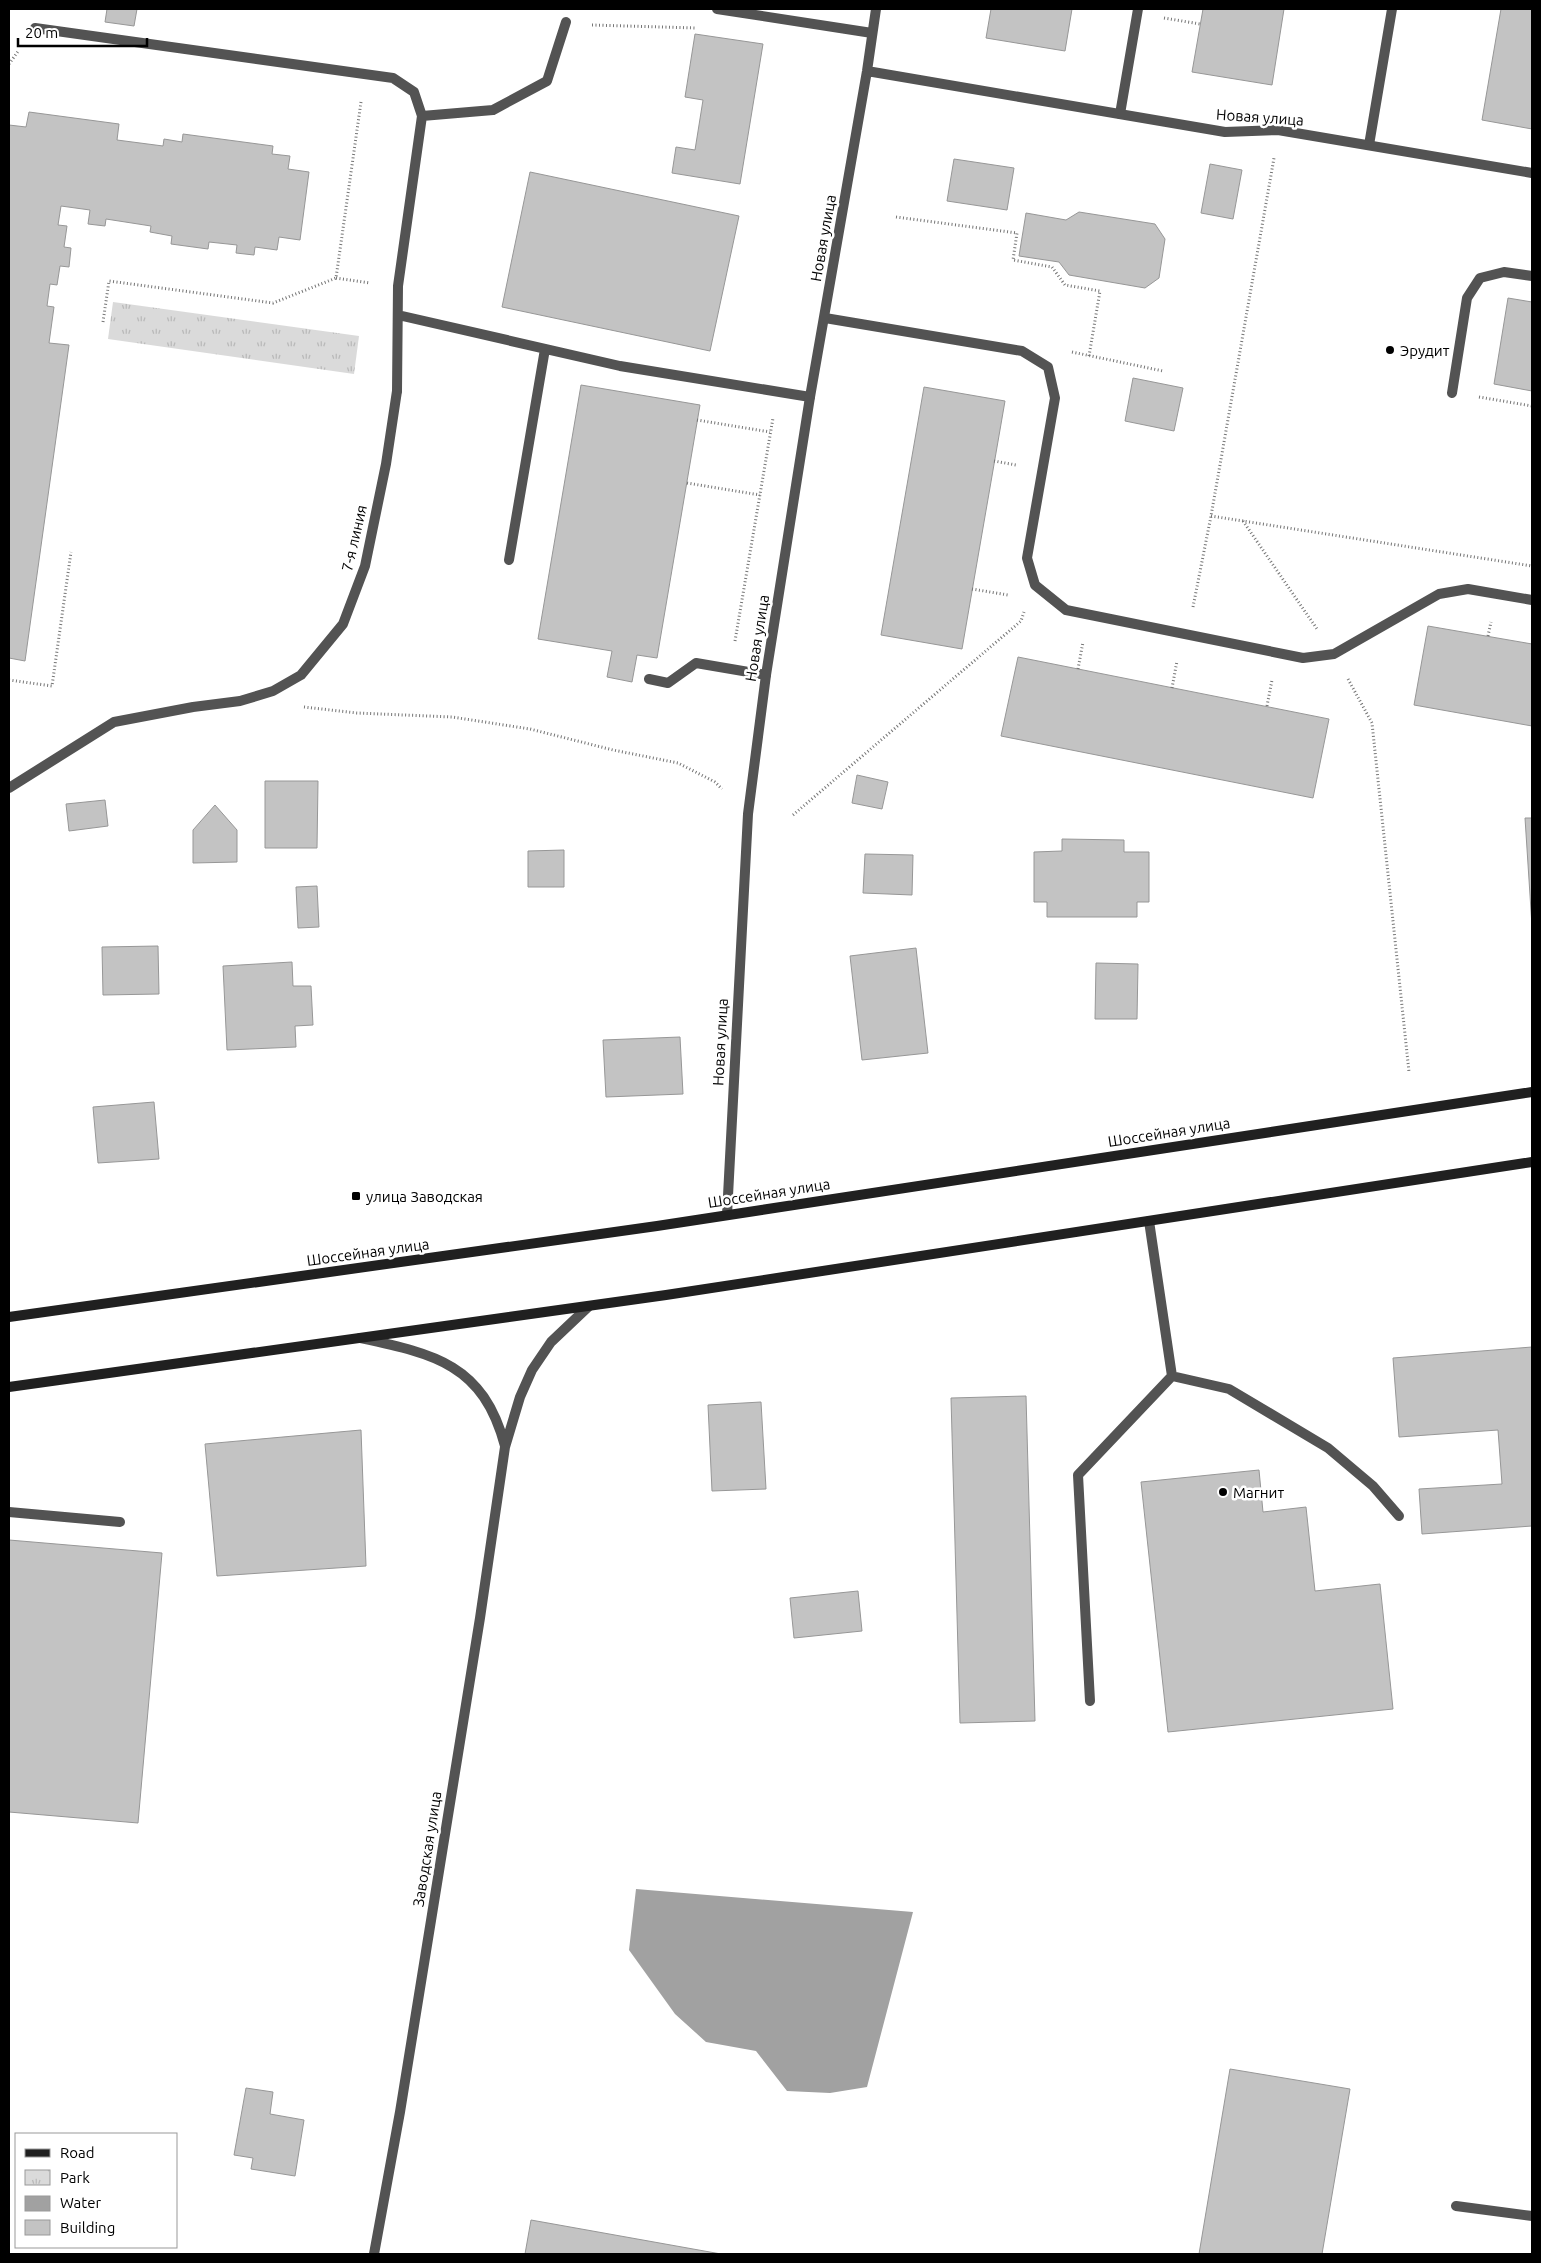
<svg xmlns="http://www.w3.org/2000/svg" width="1541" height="2263" viewBox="0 0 1541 2263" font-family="Ubuntu,sans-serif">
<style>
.park{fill:url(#park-tufts)}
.water{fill:#a1a1a1}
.building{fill:#c3c3c3;stroke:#979797}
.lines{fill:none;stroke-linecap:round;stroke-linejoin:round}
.path{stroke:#757575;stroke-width:3;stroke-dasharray:1 2.5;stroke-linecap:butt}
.service{stroke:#535353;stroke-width:10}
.minor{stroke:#535353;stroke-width:10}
.secondary{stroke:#202020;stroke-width:10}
.poi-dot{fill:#000;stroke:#fff;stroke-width:2}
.labels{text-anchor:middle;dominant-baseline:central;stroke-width:5;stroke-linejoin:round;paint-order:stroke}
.street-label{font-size:15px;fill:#000;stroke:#fff}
.poi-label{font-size:15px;fill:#000;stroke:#fff;text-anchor:start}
</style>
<defs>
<pattern id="park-tufts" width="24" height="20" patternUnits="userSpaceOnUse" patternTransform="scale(1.25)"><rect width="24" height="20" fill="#dadada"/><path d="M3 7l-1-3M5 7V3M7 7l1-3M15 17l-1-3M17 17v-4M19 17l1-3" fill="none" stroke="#b9b9b9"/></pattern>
</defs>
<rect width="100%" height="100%" fill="#fff"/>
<path class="park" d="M113,302L359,336L354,374L108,339Z"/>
<path class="water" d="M636,1889L913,1912L867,2087L830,2093L787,2091L756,2051L706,2042L675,2014L629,1950Z"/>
<path class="building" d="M107,9H137L134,26L105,22Z
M991,9H1072L1065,51L986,38Z
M1203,9H1284L1272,85L1192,72Z
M1501,9H1532V129L1482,120Z
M695,34L763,44L740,184L672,173L676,147L695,150L703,100L685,97Z
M29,112L119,124L117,140L163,146L164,139L182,142L183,134L273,146L272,154L290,156L288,169L309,172L300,240L279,237L277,250L255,247L254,255L236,253L237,245L209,242L208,249L171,244L172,236L150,232L151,226L106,219L105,226L88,224L90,210L61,206L58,225L67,226L64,247L71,248L69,267L60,266L57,285L50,284L47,306L54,307L49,343L69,345L25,661L9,658V125L26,127Z
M954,159L1014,168L1007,210L947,201Z
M1210,164L1242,170L1233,219L1201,213Z
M530,172L739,216L710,351L502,307Z
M1079,212L1155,224L1165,239L1159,278L1145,288L1069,275L1059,262L1019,256L1026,213L1066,220Z
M1508,298L1532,302V391L1494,384Z
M1133,378L1183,388L1174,431L1125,421Z
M581,385L700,405L657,658L637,655L632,682L607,677L612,651L538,639Z
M924,387L1005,401L962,649L881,635Z
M1428,626L1532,644V726L1414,705Z
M1018,657L1329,719L1313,798L1001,736Z
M857,775L888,782L882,809L852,803Z
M265,781H318L317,848H265Z
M105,800L108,826L69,831L66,804Z
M215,805L237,830V862L193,863V830Z
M1525,818H1532V926Z
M1062,839L1124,840V852H1149V902H1137V917H1047V902H1034V852L1062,851Z
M564,850V887H528V851Z
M865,854L913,855L912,895L863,893Z
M317,886L319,927L298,928L296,887Z
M158,946L159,994L103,995L102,947Z
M916,948L928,1053L862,1060L850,956Z
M292,962L293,986H311L313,1025L295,1026L296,1047L227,1050L223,966Z
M1096,963L1138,964L1137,1019H1095Z
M680,1037L683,1094L606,1097L603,1040Z
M154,1102L159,1159L98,1163L93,1107Z
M1532,1347V1526L1422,1534L1419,1489L1502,1484L1498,1430L1399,1437L1393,1358Z
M1026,1396L1035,1721L960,1723L951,1398Z
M761,1402L766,1489L712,1491L708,1405Z
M361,1430L366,1566L217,1576L205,1444Z
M1259,1470L1263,1512L1306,1507L1315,1591L1380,1584L1393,1709L1168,1732L1141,1482Z
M9,1540L162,1553L138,1823L9,1812Z
M858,1591L862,1631L794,1638L790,1598Z
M1230,2069L1350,2089L1322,2254H1199Z
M246,2088L273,2092L270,2114L304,2120L295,2176L251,2169L253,2158L234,2155Z
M531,2220L721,2254H525Z"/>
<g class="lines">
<path class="path" d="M1164,18L1200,24
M592,25L696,28
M9,64L19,50
M896,217L1017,233L1013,260L1052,267L1065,285L1100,291L1089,356
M336,278L370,283
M103,322L109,281L273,303L336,278L361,102
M1072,352L1163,371
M1479,397L1532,406
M697,420L770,432
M994,461L1016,465
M687,483L760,495
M1211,516L1532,566
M1243,521L1317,629
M972,589L1008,595
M1193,607L1211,516L1274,158
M1488,636L1491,622
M735,641L773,418
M1078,669L1083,642
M1348,679L1372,723L1409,1072
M9,680L52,686L71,552
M1172,688L1177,661
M1267,706L1272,680
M304,707L357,713L452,717L530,729L613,750L678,763L715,782L722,789
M793,815L1021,621L1024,612"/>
<path class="service" d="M717,9L872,33
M35,28L393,78L414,92L422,116L398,286L397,391
M1120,114L1138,9
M422,116L493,110L547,81L566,22
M1369,145L1392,9
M398,315L620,366L810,397
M825,318L1022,351L1048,367L1055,398L1027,558L1035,585L1066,610L1303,658L1334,654L1439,594L1468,589L1532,600
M1452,393L1467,298L1480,278L1504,272L1532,276
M509,560L545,349
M649,679L668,683L696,663L766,675
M1149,1221L1172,1376L1229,1389L1328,1448L1373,1486L1399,1516
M9,1512L120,1522
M1090,1701L1078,1475L1172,1376
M1456,2206L1532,2216"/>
<path class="minor" d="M867,71L1225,132L1278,130L1532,173
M9,788L114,722L193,707L240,701L273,691L301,675L343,624L365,566L386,464L397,391
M727,1215L748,814L766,675L810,397L867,71L876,9
M360,1338C435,1354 483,1364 505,1446
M374,2254L400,2112L480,1618L505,1447L520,1397L532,1370L551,1342L589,1306"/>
<path class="secondary" d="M9,1317L657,1226L1532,1092
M9,1387L666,1295L1532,1162"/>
</g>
<g class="poi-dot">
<circle cx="1390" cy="350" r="5"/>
<rect x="351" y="1191" width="10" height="10" rx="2.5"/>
<circle cx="1223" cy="1492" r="5"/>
</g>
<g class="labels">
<g class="street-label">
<text transform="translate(1260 117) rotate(4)">Новая улица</text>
<text transform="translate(823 238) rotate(-80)">Новая улица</text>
<text transform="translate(354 538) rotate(-77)">7-я линия</text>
<text transform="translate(757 638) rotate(-81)">Новая улица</text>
<text transform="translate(720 1042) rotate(-87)">Новая улица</text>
<text transform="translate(1169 1132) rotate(-9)">Шоссейная улица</text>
<text transform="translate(769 1193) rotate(-9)">Шоссейная улица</text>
<text transform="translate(368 1252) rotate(-8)">Шоссейная улица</text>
<text transform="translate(427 1849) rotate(-81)">Заводская улица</text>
</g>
<g class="poi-label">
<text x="1400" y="350">Эрудит</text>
<text x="366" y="1196">улица Заводская</text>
<text x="1233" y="1492">Магнит</text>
</g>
</g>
<rect width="1541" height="2263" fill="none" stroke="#000000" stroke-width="20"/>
<rect x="15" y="2133" width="162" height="115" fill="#ffffff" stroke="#999999"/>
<rect x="25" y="2149" width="25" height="8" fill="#202020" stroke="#999999"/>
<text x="60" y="2158" font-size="15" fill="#000000">Road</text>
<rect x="25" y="2170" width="25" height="15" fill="url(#park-tufts)" stroke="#999999"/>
<text x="60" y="2183" font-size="15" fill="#000000">Park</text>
<rect x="25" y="2196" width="25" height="15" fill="#a1a1a1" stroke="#999999"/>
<text x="60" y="2208" font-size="15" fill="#000000">Water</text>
<rect x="25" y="2220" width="25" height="15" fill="#c3c3c3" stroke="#999999"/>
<text x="60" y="2233" font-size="15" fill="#000000">Building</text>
<path d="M18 38v8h129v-8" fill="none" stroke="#000000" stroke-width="2.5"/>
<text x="25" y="38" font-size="15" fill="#000000" stroke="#ffffff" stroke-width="4" paint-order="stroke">20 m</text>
</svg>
